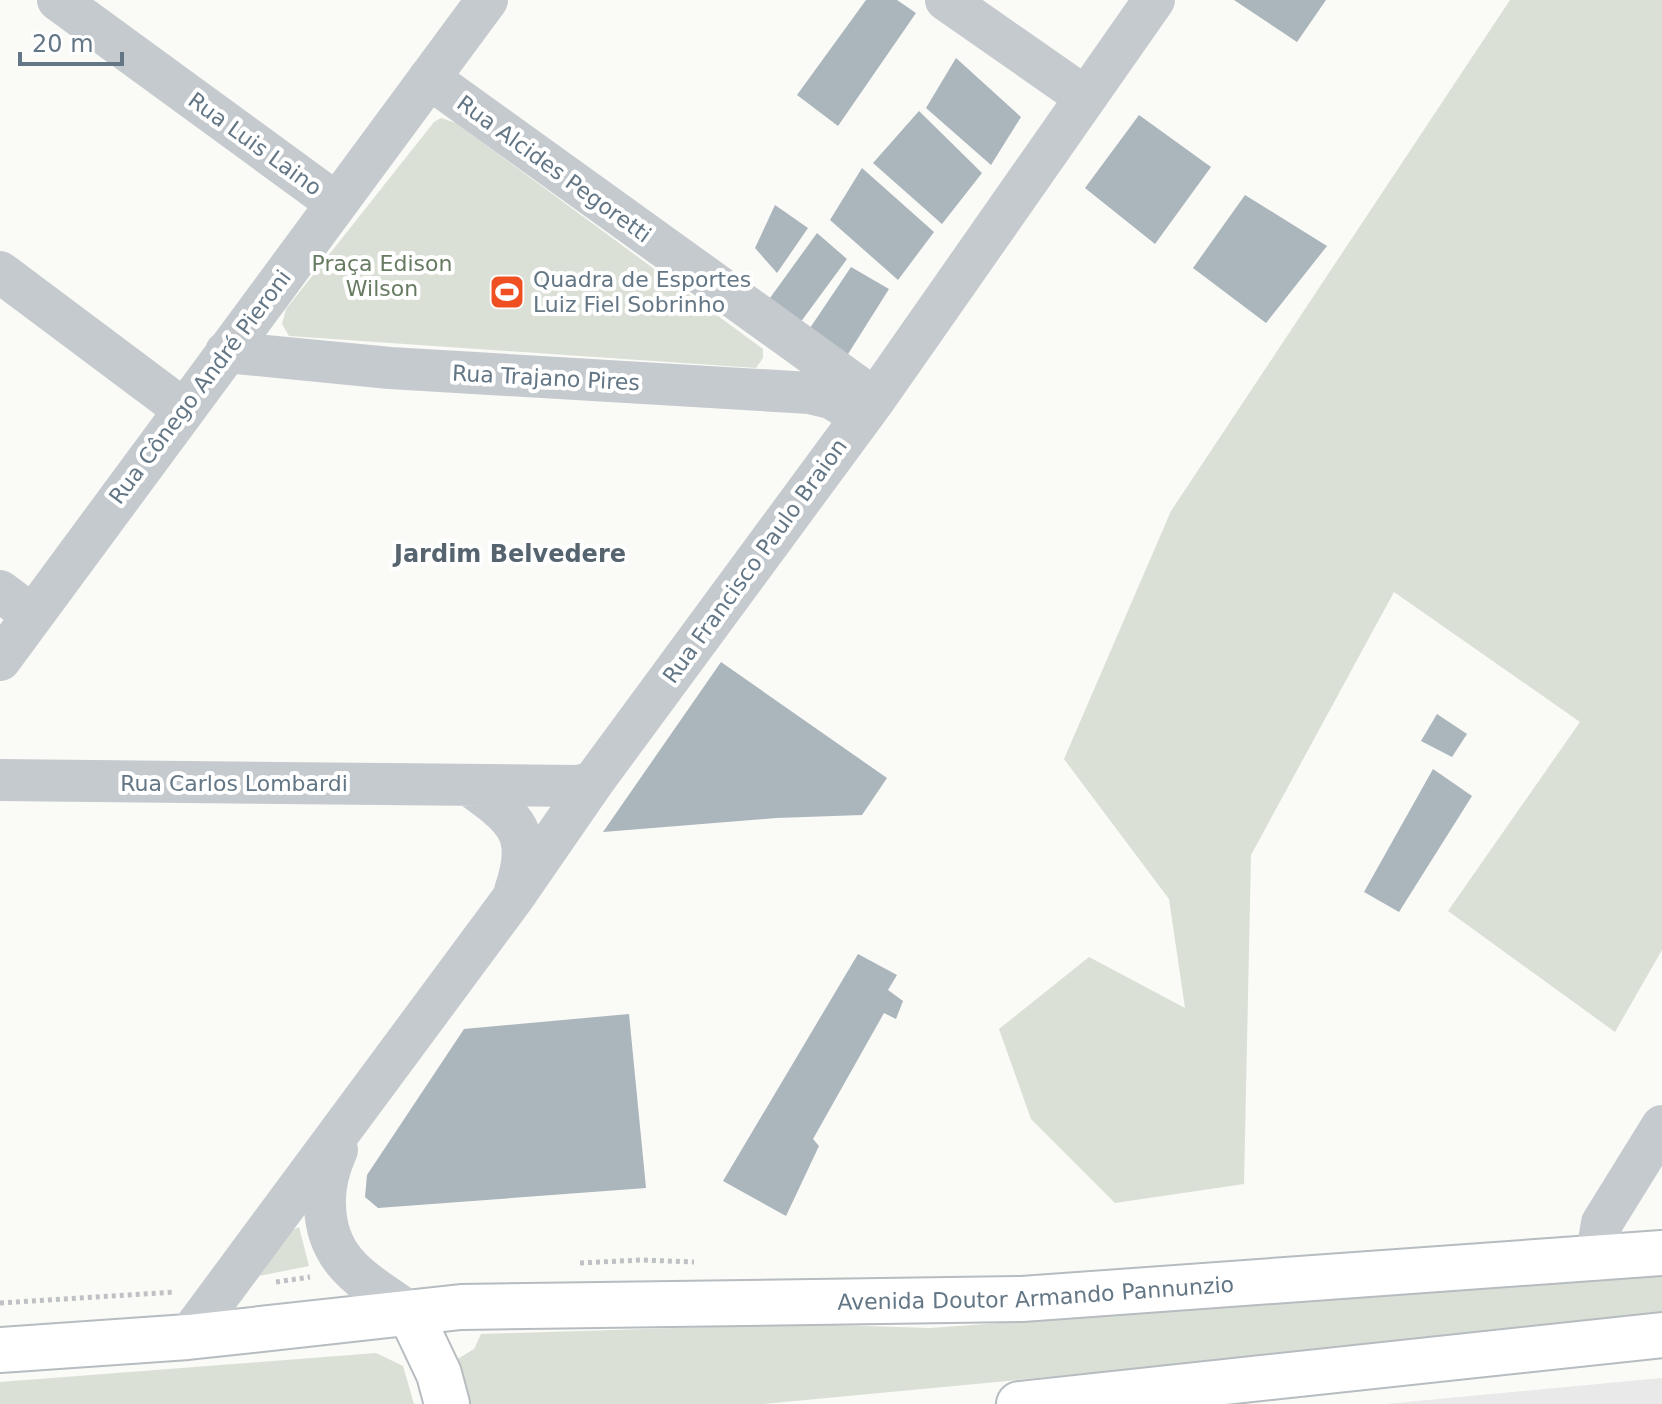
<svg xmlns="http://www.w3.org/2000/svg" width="1662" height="1404" viewBox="0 0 1662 1404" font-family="'DejaVu Sans',sans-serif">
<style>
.built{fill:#e8e9e8}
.green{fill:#dae0d6}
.building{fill:#abb5bc}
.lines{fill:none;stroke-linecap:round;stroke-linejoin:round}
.major-casing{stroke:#b6bcc0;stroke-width:48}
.path{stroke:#bfc2c5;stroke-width:5;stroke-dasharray:4 4;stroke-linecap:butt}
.minor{stroke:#c5cace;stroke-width:42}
.major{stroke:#fff;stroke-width:44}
.labels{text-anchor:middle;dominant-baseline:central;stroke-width:8;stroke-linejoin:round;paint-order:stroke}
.street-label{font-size:22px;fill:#637685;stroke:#fff}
.park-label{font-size:22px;fill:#677b62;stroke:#fff}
.poi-label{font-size:22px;fill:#637685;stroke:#fff;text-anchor:start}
.neighbourhood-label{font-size:24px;font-weight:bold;fill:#55646f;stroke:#fff}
</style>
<rect width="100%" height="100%" fill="#fafaf7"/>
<path class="built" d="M1662,1378V1404H1386Z"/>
<path class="green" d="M1510,0H1662V950L1615,1032L1448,911L1580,722L1394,592L1251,855L1244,1184L1115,1203L1031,1119L999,1029L1089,957L1185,1008L1169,899L1064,759L1171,511Z
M441,118L456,123L763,349V358L756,368L289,336L282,324L286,309L434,122Z
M299,1227L309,1266L249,1278L284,1234Z
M1662,1275V1319L763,1404H470L454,1361L474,1349L481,1334L801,1324L930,1328Z
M376,1353L403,1366L414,1404H0V1382Z"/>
<path class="building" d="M866,0H897L916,13L838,126L797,95Z
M1234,0H1326L1297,42Z
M956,58L1021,117L991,165L926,108Z
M919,111L982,173L942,224L873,163Z
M1139,115L1211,167L1155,244L1085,188Z
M862,168L934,232L898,280L830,220Z
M1245,195L1327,246L1266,323L1193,268Z
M775,205L808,228L777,273L755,248Z
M817,233L847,259L800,323L770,298Z
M851,267L889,289L843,362L806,334Z
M721,662L887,778L862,815L776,818L603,832Z
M1437,714L1467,734L1452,757L1421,741Z
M1433,769L1472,796L1399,912L1364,892Z
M858,954L897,975L888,990L903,1001L896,1019L884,1013L813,1139L819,1146L786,1216L723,1181Z
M629,1014L646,1188L378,1208L365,1197L367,1175L464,1029Z"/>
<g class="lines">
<defs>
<g id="major">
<path d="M410,1313L439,1374L447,1404"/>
<path id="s1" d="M0,1350L188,1337L461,1307L1022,1299L1662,1253"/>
<path d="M1019,1404L1662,1335"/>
</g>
</defs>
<use href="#major" class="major-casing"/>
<path class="path" d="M580,1263L641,1260L694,1262
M276,1282L310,1277
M0,1303L175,1292"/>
<path class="minor" d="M58,0L336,203
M946,0L1085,97
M429,78L875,399
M0,272L183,409
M226,352L390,368L810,393L831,398L861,416
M0,591L32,615
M0,660L487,0
M0,780L579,786L593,782
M469,785C515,818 535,832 515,891
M337,1150C329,1168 324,1185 325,1205C326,1264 367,1282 410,1313
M1596,1259L1602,1223L1662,1126
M188,1337L513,898L593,782L875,399L1154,0"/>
<use href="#major" class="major"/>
</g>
<defs>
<symbol id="stadium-square" viewBox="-11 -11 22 22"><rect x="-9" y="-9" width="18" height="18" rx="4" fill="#f05021" stroke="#fff"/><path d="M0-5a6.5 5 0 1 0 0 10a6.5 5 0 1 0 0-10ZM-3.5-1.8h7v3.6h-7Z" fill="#fff"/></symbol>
</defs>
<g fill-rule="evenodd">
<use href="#stadium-square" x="487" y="272" width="40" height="40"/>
</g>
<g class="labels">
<g class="street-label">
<text transform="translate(255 144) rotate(36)">Rua Luis Laino</text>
<text transform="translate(554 169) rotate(36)">Rua Alcides Pegoretti</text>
<text transform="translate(546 378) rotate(3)">Rua Trajano Pires</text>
<text transform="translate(200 387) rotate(-53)">Rua Cônego André Pieroni</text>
<text transform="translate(755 561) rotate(-54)">Rua Francisco Paulo Braion</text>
<text x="234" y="783">Rua Carlos Lombardi</text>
<text stroke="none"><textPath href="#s1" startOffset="1038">Avenida Doutor Armando Pannunzio</textPath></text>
</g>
<g class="park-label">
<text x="382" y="263">Praça Edison<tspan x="382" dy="25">Wilson</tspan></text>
</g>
<g class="poi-label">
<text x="533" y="279">Quadra de Esportes<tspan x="533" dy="25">Luiz Fiel Sobrinho</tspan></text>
</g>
<g class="neighbourhood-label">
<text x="510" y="554">Jardim Belvedere</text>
</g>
</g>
<path d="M20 52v12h102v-12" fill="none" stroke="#637685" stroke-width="4"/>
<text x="32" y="52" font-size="24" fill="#637685" stroke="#ffffff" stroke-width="6" paint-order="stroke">20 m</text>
</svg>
